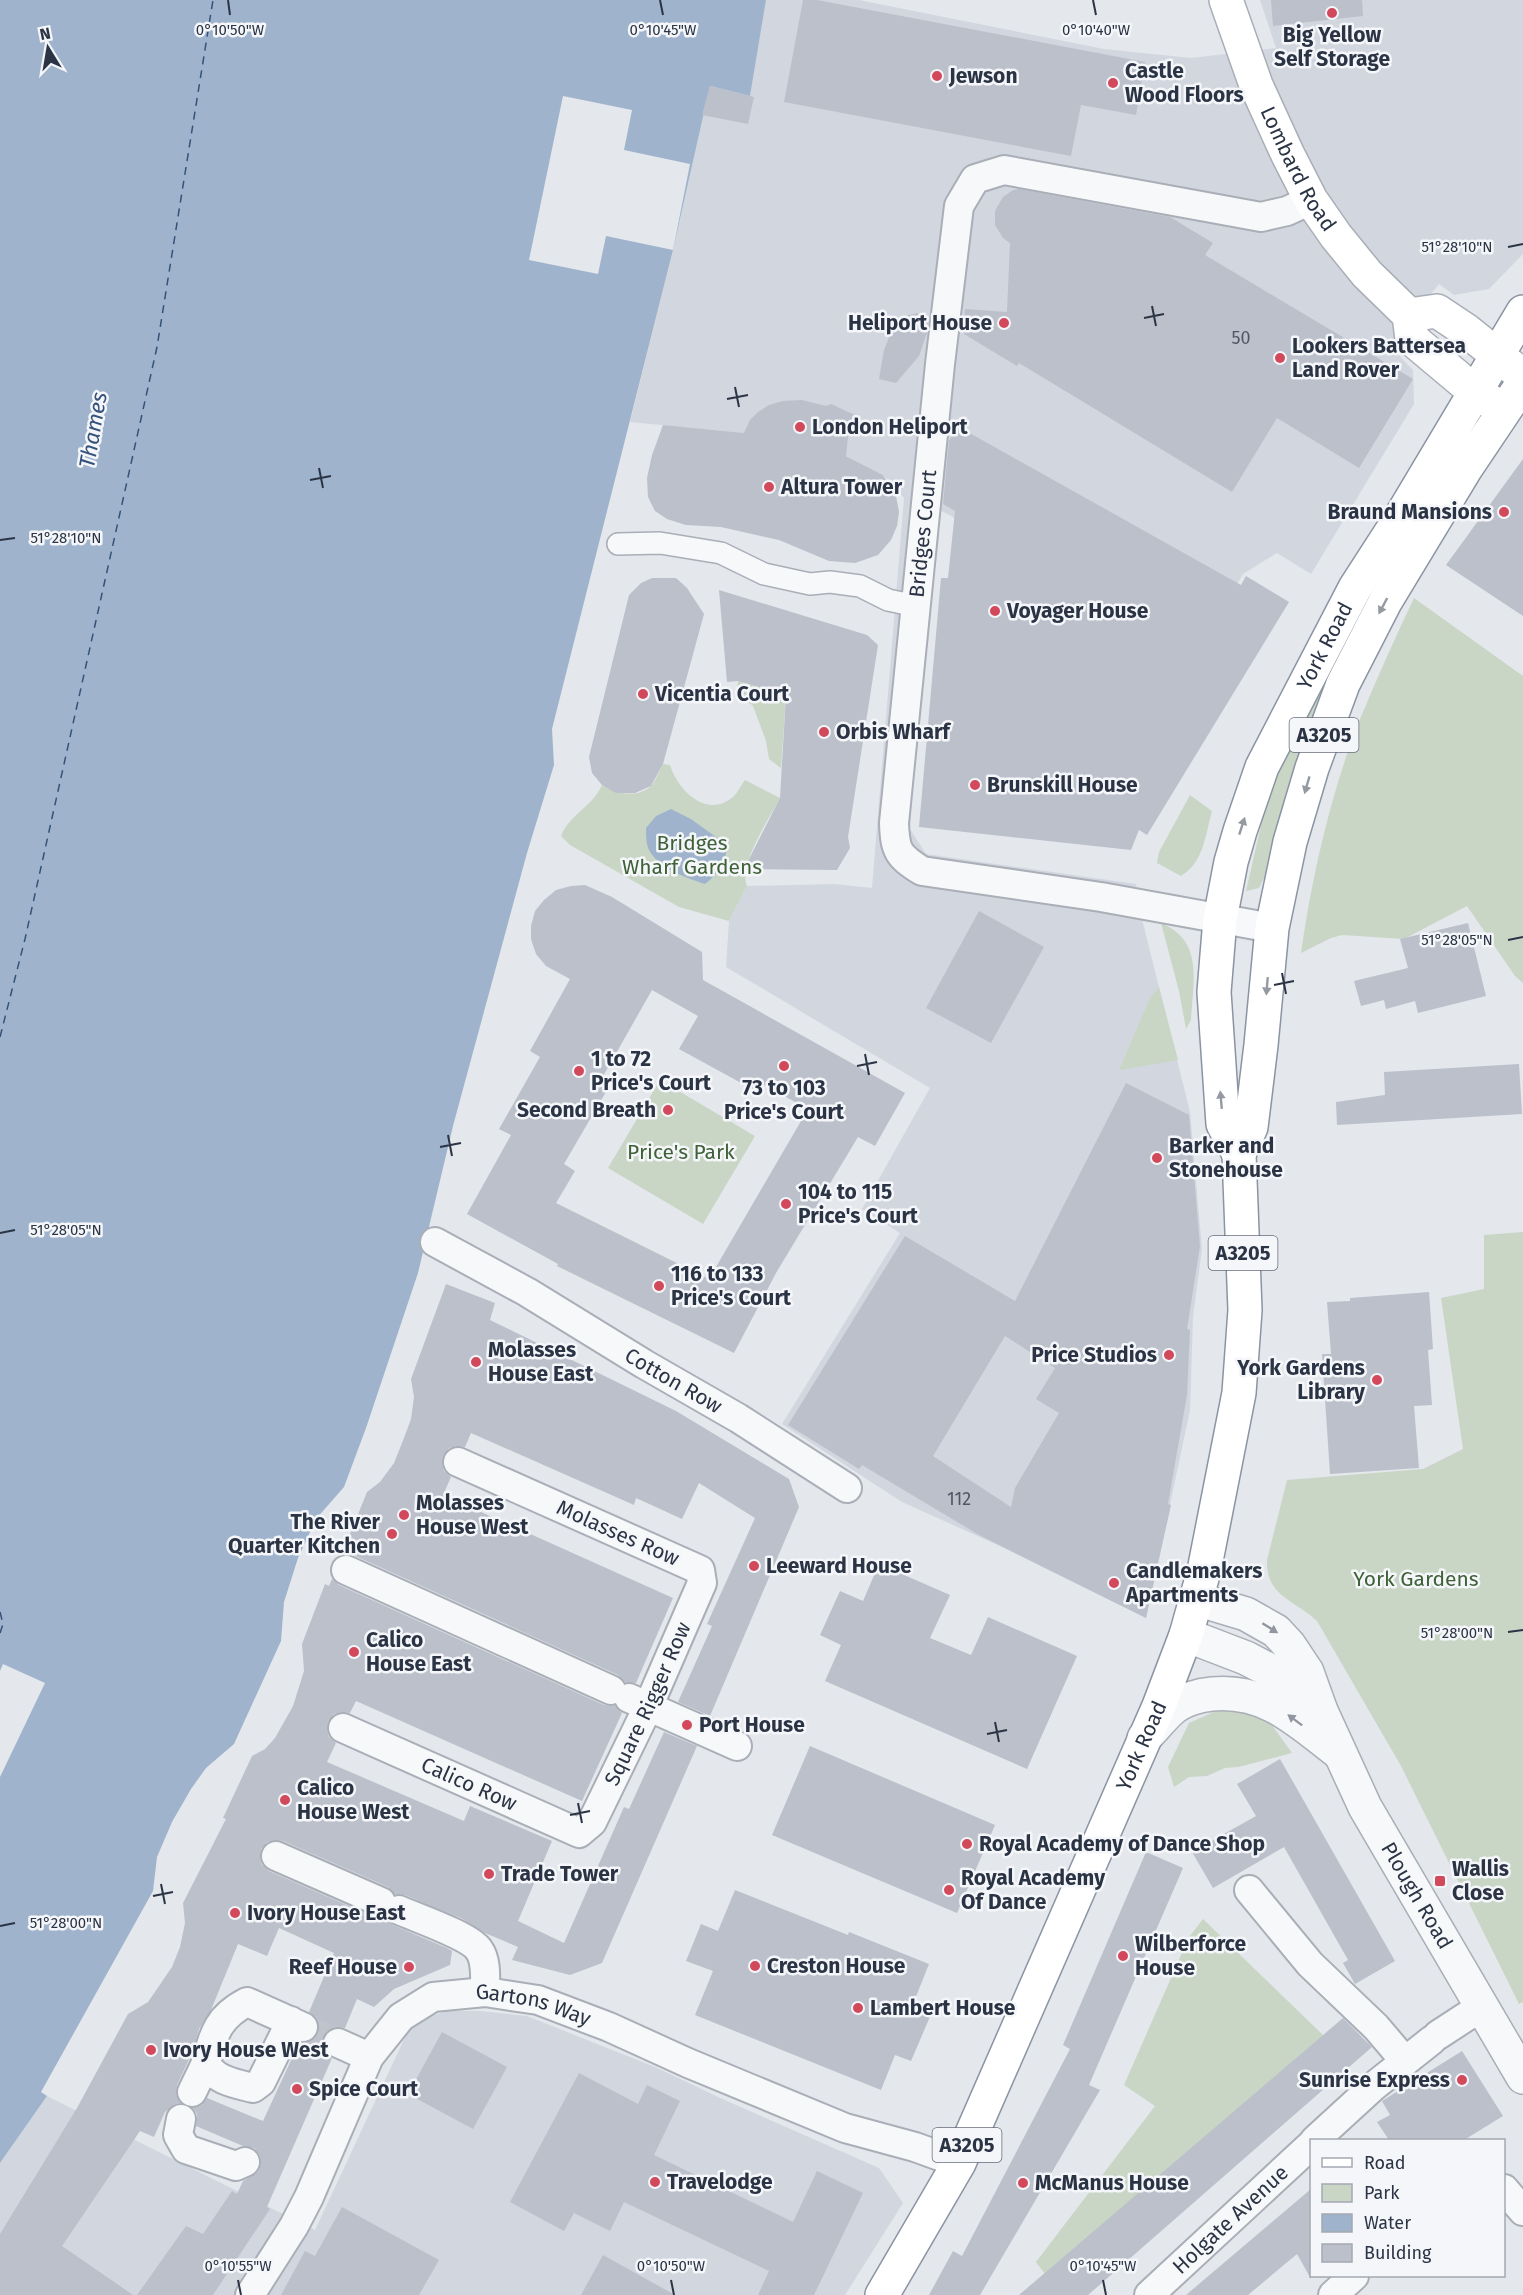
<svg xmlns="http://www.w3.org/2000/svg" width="1523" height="2295" viewBox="0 0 1523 2295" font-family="'Fira Sans',sans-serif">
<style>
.built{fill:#d2d6de}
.green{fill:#c9d6c5}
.water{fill:#9fb4cc}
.pier{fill:#e4e7ec}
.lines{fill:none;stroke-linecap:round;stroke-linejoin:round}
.ferry{stroke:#34527a;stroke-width:1.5;stroke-dasharray:8 6;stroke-linecap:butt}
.building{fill:#bbc0ca;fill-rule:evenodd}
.minor-tunnel{stroke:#bfc3cb;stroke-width:28;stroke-dasharray:28 14;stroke-linecap:butt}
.pedestrian-casing{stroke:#a9aeb7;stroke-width:24}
.minor-casing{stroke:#a9aeb7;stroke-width:32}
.tertiary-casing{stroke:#a9aeb7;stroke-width:36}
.secondary-casing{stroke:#a9aeb7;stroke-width:36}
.trunk-casing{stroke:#8b94a3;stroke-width:36}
.pedestrian{stroke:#f7f8fa;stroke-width:21}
.minor{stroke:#f7f8fa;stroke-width:28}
.tertiary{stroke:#f7f8fa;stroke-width:33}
.secondary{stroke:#fff;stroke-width:33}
.trunk{stroke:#fff;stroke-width:33}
.oneway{fill:#959aa2}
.oneway2{fill:#9196a0}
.ticks{fill:none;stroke:#2b3445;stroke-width:2}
.poi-dot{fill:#d1495b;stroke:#f4f6f9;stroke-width:2}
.labels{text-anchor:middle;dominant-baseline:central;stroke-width:5;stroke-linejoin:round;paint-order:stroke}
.number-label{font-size:18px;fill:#4f5766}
.shield{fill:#f4f6f9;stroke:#676e7b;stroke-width:1.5}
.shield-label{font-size:20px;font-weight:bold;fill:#2b3445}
.poi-label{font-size:21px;font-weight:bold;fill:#2b3445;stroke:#f4f6f9;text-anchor:start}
.street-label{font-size:21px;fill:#2b3445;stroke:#f4f6f9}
.park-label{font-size:21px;fill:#3f6138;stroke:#f4f6f9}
.water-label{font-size:22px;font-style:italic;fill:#34527a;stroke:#f4f6f9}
.ticks-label{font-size:15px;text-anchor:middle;fill:#2b3445;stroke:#f4f6f9;stroke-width:5;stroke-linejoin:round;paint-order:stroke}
</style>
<rect width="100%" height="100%" fill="#e4e7ec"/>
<path class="built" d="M766,0H859L1104,49L1191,58L1276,48L1260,0H1523V254L1489,289L1454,295L1439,284L1389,345L1413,370L1414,404L1311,574L1277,553L1243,574L1197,651L940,510L932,515L910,829L926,854L1136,884L1141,915L1190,1112L1202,1249L1193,1317L1190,1410L1146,1618L1002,1547L902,1502L782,1424L900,1233L862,1209L930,1088L726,967L729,921L747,886L835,884L872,888L904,498L883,475L847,456L833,458L744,433L630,422L673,250L710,86L750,95Z
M447,2011H480L527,2016L655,2067L718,2097L879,2168L903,2203L845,2295H0V2163L47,2096L315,2230L407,2033L425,2018Z"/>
<path class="green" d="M1414,598L1523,676V983L1515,976L1467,906L1404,939L1342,935L1331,938L1301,953C1312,876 1331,792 1360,719C1377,678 1395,638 1414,598Z
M1355,616L1357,621L1312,723L1280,815L1265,876L1259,888L1246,891L1265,808L1289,745Z
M738,681L786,695L781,768L769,759L766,741L753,706L737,692Z
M663,764L670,765C678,791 708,820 734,796C738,792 741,785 745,780L780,798C769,819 738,865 747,886L729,921L679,907L570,845L561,836C569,815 593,806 602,785C616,793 637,799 651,786C656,781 659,771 663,764Z
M1190,795L1212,811C1205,836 1204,862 1181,876L1157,863L1159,852Z
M1161,923C1204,941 1193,981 1191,1020L1186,1029L1179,991Z
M1159,987L1178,1060L1119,1070L1150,998Z
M660,1080L755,1136L703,1224L608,1168Z
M1523,1232V2002L1519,2004L1401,1766L1317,1621C1294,1599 1266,1597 1267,1560L1287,1480L1423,1469L1463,1449L1441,1298L1484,1289V1235Z
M1218,1710H1239L1269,1721L1292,1753L1238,1767L1225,1768L1207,1776L1189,1777L1174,1787L1168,1767L1189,1723Z
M1203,1919L1324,2036L1054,2286L1036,2262L1155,2106L1124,2085L1189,1937Z"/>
<path class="water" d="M0,0H766L750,96L710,86L673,250L552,729L554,765L527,853L453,1126L418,1273L366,1428L344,1487L316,1519L298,1558L284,1602L281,1641L234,1744L206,1768L191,1789L172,1822L157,1857L153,1891L41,2092L47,2096L0,2163Z
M671,809L691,819L727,845C726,863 719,873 705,884C685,877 658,869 648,848C646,842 646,834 646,828L656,816Z"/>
<path class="pier" d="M563,96L632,110L624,150L690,164L673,250L606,236L598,274L529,260Z
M3,1664L45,1683L0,1777V1671Z"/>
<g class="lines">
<path class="ferry" d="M0,1037L25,939L157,347L213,0
M0,1612L3,1624L0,1633"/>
</g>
<path class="building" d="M803,0H817L1145,62L1136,115L1081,105L1071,156L784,102Z
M1271,0H1362L1363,16L1273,26Z
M710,86L754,97L748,124L702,115Z
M1019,189L1170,217L1213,243L1205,255L1413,379L1359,468L1277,418L1232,492L1019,363L1017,366L964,334L965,309L1007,312L1010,243L1003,238L995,225V211L1003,197L1013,190Z
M918,313L928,322L927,333L919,356L896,383L879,379L884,350L890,335L899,321L909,315Z
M802,400L826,406L831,404L857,416L848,437L846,456L883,475L896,496L899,512L897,526L891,540L878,555L855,563L829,561L779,540L721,527L686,525L667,519L655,511L648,497L647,478L652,455L663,425L744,433L750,420L758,412L769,405L783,401Z
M957,426L1241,585L1246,576L1289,602L1147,835L1139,830L1131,850L919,827L941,578H948L955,511L943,504L949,441Z
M1523,459V616L1446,565Z
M652,578H676L687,588L704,614L663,764L651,786L635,793H616L602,785L592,773L589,757L629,595L641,583Z
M719,590L867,635L878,645L848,837L850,848L837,870L744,869L780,798L786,695L738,681L727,682Z
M585,885L612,897L702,952L703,980L905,1093L875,1146L858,1137L776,1273L734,1353L557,1266L558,1264L467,1214L511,1135L499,1129L540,1057L530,1051L570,979L546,966L536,954L531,939V926L535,911L544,900L556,890L571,886ZM652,990L698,1016L679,1049L754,1090L762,1084L808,1109L709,1279L556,1203L575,1171L564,1164L607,1090L598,1085Z
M979,911L1044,947L991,1043L926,1008Z
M1468,923L1486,996L1418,1013L1415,1001L1386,1009L1384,1000L1361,1006L1354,981L1408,968L1400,939Z
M1519,1064L1522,1114L1337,1125L1336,1102L1385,1095L1384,1072Z
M1126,1083L1189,1115L1200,1246L1187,1329L1190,1330L1187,1395L1168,1504L1171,1505L1146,1618L979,1535L862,1465L859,1469L788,1425L905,1236L1015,1301ZM1005,1336L1055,1368L1036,1399L1059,1413L1015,1488L1011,1507L933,1456Z
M446,1284L495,1303L490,1320L676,1411L789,1479L799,1507L710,1716L678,1702L712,1626L707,1624L755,1518L699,1483L682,1519L636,1498L634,1505L471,1433L465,1447L457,1446L449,1448L443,1456L442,1463L444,1471L451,1477L443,1495L673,1598L636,1683L625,1682L618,1675L353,1555L342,1554L367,1492L380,1482L394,1463L404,1438L411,1419L414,1397L411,1379Z
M1429,1292L1433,1349L1428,1350L1432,1405L1414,1406L1419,1468L1330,1474L1322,1354H1331L1327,1302L1350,1301V1298Z
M879,1564L950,1595L930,1638L971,1655L988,1617L1077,1656L1027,1769L825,1681L841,1645L820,1635L840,1591L863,1601Z
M332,1579L339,1585L604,1705L615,1706L622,1713L582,1801L356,1701L350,1713L342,1712L334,1714L328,1722L327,1730L329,1737L336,1743L327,1762L464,1821L470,1806L552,1841L518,1921L564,1943L624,1807L629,1809L664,1732L697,1746L602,1963L570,1975L512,1960L518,1947L485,1933L461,1918L405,1895L395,1894L388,1887L283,1841L275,1840L267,1842L261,1849L260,1857L262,1865L269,1871L374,1917L385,1918L393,1925L447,1948L452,1951L450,1965L394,1989L374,2007L357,1999L345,2028L336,2027L328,2030L323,2036L322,2045L325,2053L332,2058L267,2207L270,2209L213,2295H137L186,2226L203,2234L232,2191L237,2194L243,2181L258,2172L261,2164L260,2156L254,2148L243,2146L196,2126L197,2114L193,2108L202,2105L207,2098L263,2121L299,2043H305L312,2041L318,2033L319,2025L317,2018L309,2012L334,1953L279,1928L267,1956L238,1944L211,2010L199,2029L192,2053L177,2085L176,2094L180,2103L175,2104L165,2112L154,2137L140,2131L62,2246L133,2295H0V2234L77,2108L128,2014L148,2002L172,1967L180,1947L185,1923L183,1903L226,1819L223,1818L252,1756L265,1749L275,1738L293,1706L304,1671L302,1644L325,1584L329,1586Z
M810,1746L995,1825L957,1913L772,1835Z
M1280,1759L1395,1961L1355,1984L1343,1963L1348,1960L1284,1847L1213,1888L1192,1852L1256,1816L1237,1784Z
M1146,1852L1183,1868L1089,2085L1100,2090L980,2295H929L953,2251L962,2256L1070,2049L1063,2045Z
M735,1890L848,1935L849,1932L929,1964L913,2004L932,2012L911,2061L895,2055L881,2090L695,2015L713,1971L686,1961L701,1924L718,1931Z
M1343,2018L1372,2047L1088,2295H1019Z
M442,2032L507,2067L473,2129L408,2094Z
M1462,2051L1503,2116L1464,2140H1389L1377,2122L1390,2115L1382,2101Z
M579,2073L638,2104L647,2085L680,2101L654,2155L793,2222L817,2171L863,2193L814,2295H758L769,2271L624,2202L610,2231L574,2213L564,2231L510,2202Z
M1311,2189V2279L1297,2254L1248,2295H1186Z
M342,2207L439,2260L419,2295H281L305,2251L315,2256Z
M603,2255L675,2295H581Z"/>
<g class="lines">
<path class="minor-tunnel" d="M303,2027L338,2043"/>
<defs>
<path id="pedestrian" d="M618,544L660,543L721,553L764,574L810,584L830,582L860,586L888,600L916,606"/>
<g id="minor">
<path id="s1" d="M1272,928L1101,897L922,871C898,856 895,851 894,823L940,364L959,206L975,179L1004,170L1261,217L1287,211L1311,200"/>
<path id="s2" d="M435,1242L527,1292L644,1364L738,1418L847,1488"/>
<path d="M346,1570L611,1690"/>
<path d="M629,1698L737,1746"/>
<path id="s3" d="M343,1728L579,1833L592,1822L648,1707L702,1583L700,1570L458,1462"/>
<path d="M276,1856L381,1902"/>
<path d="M1249,1890L1310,1964L1376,2027L1404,2060"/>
<path d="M399,1910C417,1918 470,1936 479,1950C487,1961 485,1979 485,1992"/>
<path d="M291,2021L261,2082L253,2088C237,2084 213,2080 206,2063C214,2033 218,2017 247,2002L303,2027"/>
<path d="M1438,2035L1481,2007"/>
<path d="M338,2043L369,2057"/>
<path d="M192,2092L206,2063"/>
<path d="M181,2119L178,2135L186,2149L236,2166L245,2162"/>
<path d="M1315,2140L1374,2086L1432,2040"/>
<path d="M1504,2189L1523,2211"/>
<path id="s4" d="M250,2295L294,2226L309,2197L369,2057L401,2017L433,1997L485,1992L538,2000L609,2027L688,2063L845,2128L915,2147L959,2163"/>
<path id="s5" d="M1149,2295L1312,2144"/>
<path d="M1333,2295L1354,2276"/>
</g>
<g id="tertiary">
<path id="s6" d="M1196,1599L1246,1614L1276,1631L1289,1645L1307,1672L1321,1711L1365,1807L1523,2077"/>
<path d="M1186,1635L1246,1658L1273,1672L1321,1711"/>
<path d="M1144,1738C1154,1729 1163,1716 1173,1708C1183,1700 1199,1695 1212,1694C1266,1689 1298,1721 1338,1752"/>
</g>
<g id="secondary">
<path id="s7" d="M1226,0L1256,85L1288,155L1311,200L1336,236L1367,274L1409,315L1412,339L1474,391L1498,406"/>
<path d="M1409,315L1437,311L1467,331L1523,376"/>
</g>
<g id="trunk">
<path id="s8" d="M1239,1154L1223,1124L1214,992L1220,919L1231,862L1240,831L1262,767L1355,588L1397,523L1523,312"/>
<path id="s9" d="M882,2295L959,2163L1159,1706L1186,1635L1204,1571L1239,1393L1245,1310L1239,1154L1251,1127L1261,1045L1272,928L1290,842L1312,768L1343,684L1385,602L1466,468L1523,383"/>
</g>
</defs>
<use href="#pedestrian" class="pedestrian-casing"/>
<use href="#minor" class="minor-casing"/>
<use href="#tertiary" class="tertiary-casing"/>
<use href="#secondary" class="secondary-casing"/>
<use href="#trunk" class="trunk-casing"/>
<use href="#pedestrian" class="pedestrian"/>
<use href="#minor" class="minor"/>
<use href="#tertiary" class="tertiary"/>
<use href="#secondary" class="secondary"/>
<use href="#trunk" class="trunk"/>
</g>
<defs><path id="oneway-solid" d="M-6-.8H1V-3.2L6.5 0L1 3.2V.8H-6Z" transform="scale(1.5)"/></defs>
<g class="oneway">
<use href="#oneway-solid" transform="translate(1383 606) rotate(118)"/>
<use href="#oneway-solid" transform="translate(1307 785) rotate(106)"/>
<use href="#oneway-solid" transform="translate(1242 826) rotate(-72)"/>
<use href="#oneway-solid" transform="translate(1267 986) rotate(95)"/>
<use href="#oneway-solid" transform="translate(1221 1100) rotate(-95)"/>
</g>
<g class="oneway2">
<use href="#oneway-solid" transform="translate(1270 1628) rotate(32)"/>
<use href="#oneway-solid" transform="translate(1295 1720) rotate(-143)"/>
</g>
<path class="ticks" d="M228,0L230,15M660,0L663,15M1093,0L1096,15M1508,247L1523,244M1152,306L1156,326M1144,318L1164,314M735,387L739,407M727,399L748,395M319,468L323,488M310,480L331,476M0,540L15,538M1508,940L1523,937M1282,973L1286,994M1274,985L1294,981M865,1054L869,1075M857,1066L877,1062M448,1135L452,1156M440,1147L461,1143M0,1233L15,1230M1508,1632L1523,1630M995,1722L999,1742M987,1734L1007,1730M578,1803L582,1823M570,1815L590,1811M161,1884L165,1904M153,1896L173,1892M0,1926L15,1923M238,2280L241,2295M671,2280L674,2295M1103,2280L1106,2295"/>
<g class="poi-dot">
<circle cx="1332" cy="13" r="6"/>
<circle cx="937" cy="76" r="6"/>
<circle cx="1113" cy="83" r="6"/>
<circle cx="1004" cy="323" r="6"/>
<circle cx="1280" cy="358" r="6"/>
<circle cx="800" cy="427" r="6"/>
<circle cx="769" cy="487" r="6"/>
<circle cx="1504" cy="512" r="6"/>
<circle cx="995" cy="611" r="6"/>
<circle cx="643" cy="694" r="6"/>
<circle cx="824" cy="732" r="6"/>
<circle cx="975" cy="785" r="6"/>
<circle cx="784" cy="1066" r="6"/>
<circle cx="579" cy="1071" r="6"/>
<circle cx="668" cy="1110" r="6"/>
<circle cx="1157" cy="1158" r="6"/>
<circle cx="786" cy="1204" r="6"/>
<circle cx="659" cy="1286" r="6"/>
<circle cx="1169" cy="1355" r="6"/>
<circle cx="476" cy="1362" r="6"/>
<circle cx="1377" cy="1380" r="6"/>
<circle cx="404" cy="1515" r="6"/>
<circle cx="392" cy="1534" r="6"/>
<circle cx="754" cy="1566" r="6"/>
<circle cx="1114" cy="1583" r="6"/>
<circle cx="354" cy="1652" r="6"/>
<circle cx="687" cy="1725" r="6"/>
<circle cx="285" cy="1800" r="6"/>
<circle cx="967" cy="1844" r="6"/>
<circle cx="489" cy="1874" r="6"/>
<rect x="1434" y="1875" width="12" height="12" rx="3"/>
<circle cx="949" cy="1890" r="6"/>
<circle cx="235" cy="1913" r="6"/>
<circle cx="1123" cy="1956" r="6"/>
<circle cx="755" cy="1966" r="6"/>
<circle cx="409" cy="1967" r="6"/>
<circle cx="858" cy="2008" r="6"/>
<circle cx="151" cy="2050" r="6"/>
<circle cx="1462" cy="2080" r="6"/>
<circle cx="297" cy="2089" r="6"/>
<circle cx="655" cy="2182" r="6"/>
<circle cx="1023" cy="2183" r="6"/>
</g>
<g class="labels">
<g class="number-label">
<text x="1241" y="338">50</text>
<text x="959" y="1499">112</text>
</g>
<g class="shield">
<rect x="1289.5" y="718" width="69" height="34" rx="4.5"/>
<rect x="1208.5" y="1236" width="69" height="34" rx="4.5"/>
<rect x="932.5" y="2128" width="69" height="34" rx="4.5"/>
</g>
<g class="shield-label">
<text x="1324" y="735">A3205</text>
<text x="1243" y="1253">A3205</text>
<text x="967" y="2145">A3205</text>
</g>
<g class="poi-label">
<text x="1332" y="35" text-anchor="middle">Big Yellow<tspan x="1332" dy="24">Self Storage</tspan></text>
<text x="1125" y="71">Castle<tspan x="1125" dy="24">Wood Floors</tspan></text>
<text x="949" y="76">Jewson</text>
<text x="992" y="323" text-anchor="end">Heliport House</text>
<text x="1292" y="346">Lookers Battersea<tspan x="1292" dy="24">Land Rover</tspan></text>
<text x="812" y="427">London Heliport</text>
<text x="781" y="487">Altura Tower</text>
<text x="1492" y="512" text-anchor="end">Braund Mansions</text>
<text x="1007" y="611">Voyager House</text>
<text x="655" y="694">Vicentia Court</text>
<text x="836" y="732">Orbis Wharf</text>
<text x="987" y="785">Brunskill House</text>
<text x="591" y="1059">1 to 72<tspan x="591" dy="24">Price's Court</tspan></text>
<text x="784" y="1088" text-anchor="middle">73 to 103<tspan x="784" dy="24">Price's Court</tspan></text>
<text x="656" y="1110" text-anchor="end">Second Breath</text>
<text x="1169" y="1146">Barker and<tspan x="1169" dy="24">Stonehouse</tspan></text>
<text x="798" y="1192">104 to 115<tspan x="798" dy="24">Price's Court</tspan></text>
<text x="671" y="1274">116 to 133<tspan x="671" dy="24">Price's Court</tspan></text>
<text x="488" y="1350">Molasses<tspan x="488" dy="24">House East</tspan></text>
<text x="1157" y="1355" text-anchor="end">Price Studios</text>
<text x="1365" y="1368" text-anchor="end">York Gardens<tspan x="1365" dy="24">Library</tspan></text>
<text x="416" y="1503">Molasses<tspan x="416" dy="24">House West</tspan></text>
<text x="380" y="1522" text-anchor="end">The River<tspan x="380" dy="24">Quarter Kitchen</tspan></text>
<text x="766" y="1566">Leeward House</text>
<text x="1126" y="1571">Candlemakers<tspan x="1126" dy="24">Apartments</tspan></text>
<text x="366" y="1640">Calico<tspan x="366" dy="24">House East</tspan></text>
<text x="699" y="1725">Port House</text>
<text x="297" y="1788">Calico<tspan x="297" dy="24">House West</tspan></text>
<text x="979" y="1844">Royal Academy of Dance Shop</text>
<text x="1452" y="1869">Wallis<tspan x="1452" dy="24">Close</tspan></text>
<text x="501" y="1874">Trade Tower</text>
<text x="961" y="1878">Royal Academy<tspan x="961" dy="24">Of Dance</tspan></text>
<text x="247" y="1913">Ivory House East</text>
<text x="1135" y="1944">Wilberforce<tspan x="1135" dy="24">House</tspan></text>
<text x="767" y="1966">Creston House</text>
<text x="397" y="1967" text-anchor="end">Reef House</text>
<text x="870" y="2008">Lambert House</text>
<text x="163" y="2050">Ivory House West</text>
<text x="1450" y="2080" text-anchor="end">Sunrise Express</text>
<text x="309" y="2089">Spice Court</text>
<text x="667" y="2182">Travelodge</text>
<text x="1035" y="2183">McManus House</text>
</g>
<g class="street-label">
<text stroke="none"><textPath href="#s7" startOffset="184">Lombard Road</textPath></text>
<text stroke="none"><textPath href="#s1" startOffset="705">Bridges Court</textPath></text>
<text stroke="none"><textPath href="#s8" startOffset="534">York Road</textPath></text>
<text stroke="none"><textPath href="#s2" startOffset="276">Cotton Row</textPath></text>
<text transform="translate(618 1533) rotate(24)">Molasses Row</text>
<text stroke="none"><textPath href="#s3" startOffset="406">Square Rigger Row</textPath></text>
<text stroke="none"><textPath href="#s9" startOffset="608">York Road</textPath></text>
<text stroke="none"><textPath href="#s3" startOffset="138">Calico Row</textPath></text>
<text stroke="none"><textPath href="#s6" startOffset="388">Plough Road</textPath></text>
<text stroke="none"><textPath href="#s4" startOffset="458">Gartons Way</textPath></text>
<text stroke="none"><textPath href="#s5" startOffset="111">Holgate Avenue</textPath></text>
</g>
<g class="park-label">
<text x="692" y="843">Bridges<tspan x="692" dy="24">Wharf Gardens</tspan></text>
<text x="681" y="1152">Price's Park</text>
<text x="1416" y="1579">York Gardens</text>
</g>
<g class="water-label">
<text transform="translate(93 430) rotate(-80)">Thames</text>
</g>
</g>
<g class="ticks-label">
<text x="230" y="35">0°10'50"W</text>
<text x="663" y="35">0°10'45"W</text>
<text x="1096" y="35">0°10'40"W</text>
<text x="1457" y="252">51°28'10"N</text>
<text x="66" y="543">51°28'10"N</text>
<text x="1457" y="945">51°28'05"N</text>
<text x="66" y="1235">51°28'05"N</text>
<text x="1457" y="1638">51°28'00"N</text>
<text x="66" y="1928">51°28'00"N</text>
<text x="238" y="2271">0°10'55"W</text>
<text x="671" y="2271">0°10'50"W</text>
<text x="1103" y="2271">0°10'45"W</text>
</g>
<rect x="1310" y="2139" width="195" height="138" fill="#f4f6f9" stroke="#a4a8b1" stroke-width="1.5"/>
<rect x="1322" y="2158" width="30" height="9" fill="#ffffff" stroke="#a4a8b1" stroke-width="1.5"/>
<text x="1364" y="2169" font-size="18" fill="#2b3445">Road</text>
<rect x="1322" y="2184" width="30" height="18" fill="#c9d6c5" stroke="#a4a8b1" stroke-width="1.5"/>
<text x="1364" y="2199" font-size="18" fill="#2b3445">Park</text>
<rect x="1322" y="2214" width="30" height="18" fill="#9fb4cc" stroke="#a4a8b1" stroke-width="1.5"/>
<text x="1364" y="2229" font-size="18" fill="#2b3445">Water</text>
<rect x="1322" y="2244" width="30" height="18" fill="#bbc0ca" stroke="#a4a8b1" stroke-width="1.5"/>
<text x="1364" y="2259" font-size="18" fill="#2b3445">Building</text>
<g transform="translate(48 48) rotate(349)" stroke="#f4f6f9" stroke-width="4.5" paint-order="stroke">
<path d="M0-4.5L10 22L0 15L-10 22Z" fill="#2b3445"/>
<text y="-9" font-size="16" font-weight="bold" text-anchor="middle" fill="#2b3445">N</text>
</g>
</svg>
